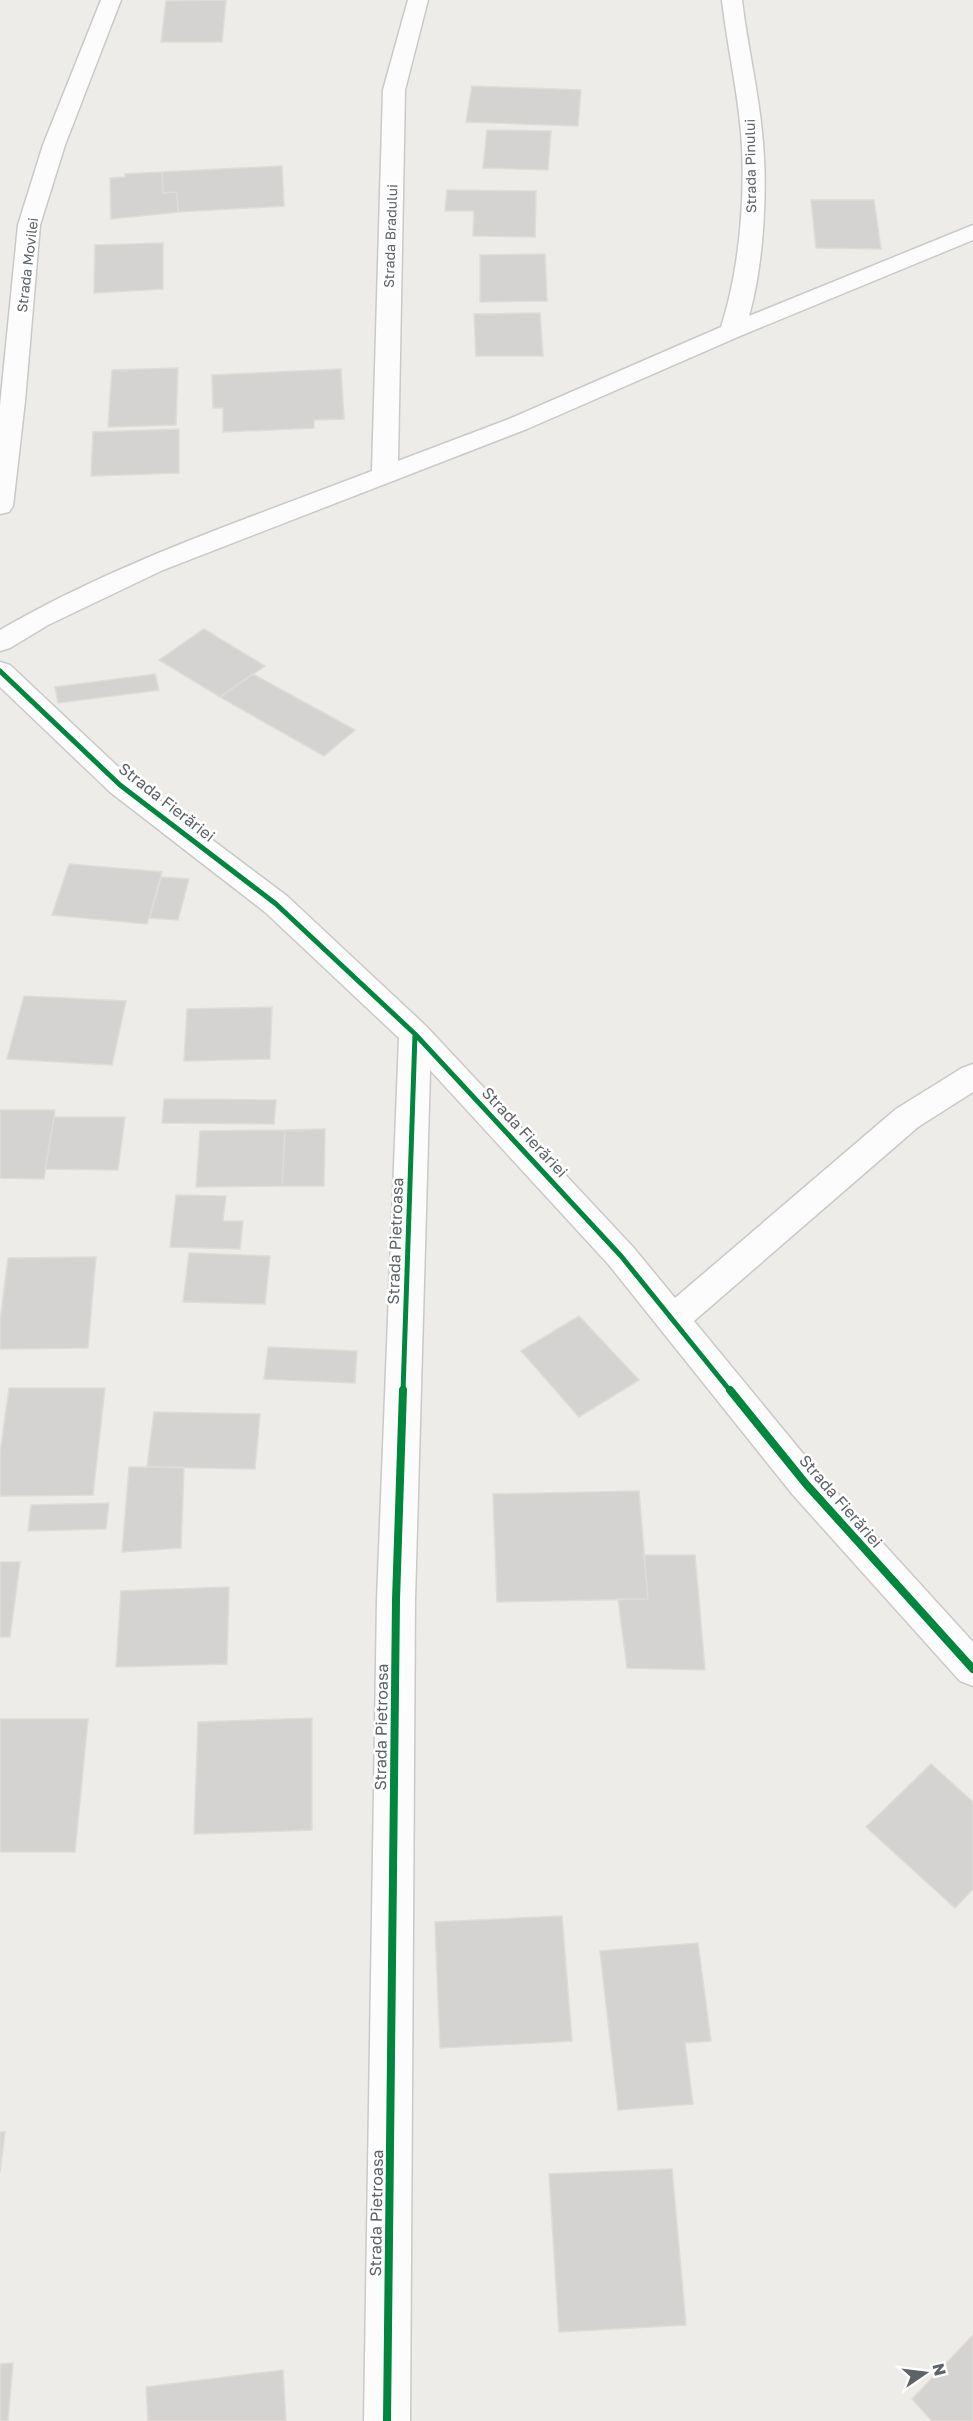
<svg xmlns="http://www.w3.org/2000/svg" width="973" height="2421" viewBox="0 0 973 2421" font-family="'Golos Text',sans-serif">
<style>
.building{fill:#d4d3d1;stroke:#dedbd8;stroke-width:1.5}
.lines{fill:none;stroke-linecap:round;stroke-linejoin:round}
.street-casing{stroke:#c9c9c9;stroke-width:3}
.street{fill:#fcfcfc;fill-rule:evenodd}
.cycleway-far1-casing{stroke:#fff;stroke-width:9}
.cycleway-casing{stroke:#fff;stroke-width:11}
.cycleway-far1{stroke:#00873e;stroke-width:5}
.cycleway{stroke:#00873e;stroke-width:8}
.labels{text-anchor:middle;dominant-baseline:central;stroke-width:5;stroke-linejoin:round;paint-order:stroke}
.far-street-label{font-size:14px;fill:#5d6367;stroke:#fff}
.street-label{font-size:16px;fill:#5d6367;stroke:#fff}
</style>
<rect width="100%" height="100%" fill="#eeece8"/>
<path class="building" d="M226,0L222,42H161L166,1Z
M472,86L581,90L578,126L466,122Z
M487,130L551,131L548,170L483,168Z
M282,166L284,206L178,212L177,192L163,193L162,172Z
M162,172L163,193L177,192L178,212L111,219L110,178L125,177V174Z
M447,190L536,191L535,237L473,236L474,211H445Z
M811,200H874L881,249L816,248Z
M163,243V289L94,293L95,245Z
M545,254L547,301L480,302V255Z
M540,313L543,356H476L474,314Z
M178,368L176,425L108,427L112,370Z
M341,369L344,419L314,420V428L223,432V408H213L212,375Z
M179,429V473L91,476L93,432Z
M204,629L265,666L220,697L159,660Z
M155,674L159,690L58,703L55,687Z
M253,674L355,730L324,756L220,697Z
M69,864L162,872L147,924L52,915Z
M161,877L189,879L178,920L150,918Z
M24,996L126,1001L112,1065L7,1059Z
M272,1007L270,1059L184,1061L187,1009Z
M164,1099L276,1100L274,1124L162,1123Z
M0,1110H55L44,1179L0,1178Z
M54,1117H125L118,1170L45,1169Z
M325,1129L324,1186H282L285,1130Z
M285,1130L282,1186L196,1187L200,1131Z
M176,1195L226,1196L223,1221H243L240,1249L170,1247Z
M189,1253L270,1256L265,1304L183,1302Z
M96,1257L88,1348L0,1349V1322L8,1258Z
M579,1316L639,1380L579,1417L521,1351Z
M268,1347L357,1351L355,1383L264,1379Z
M9,1388H105L93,1495L0,1496V1454Z
M154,1412L260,1414L255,1469L147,1467Z
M129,1467H184L181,1548L122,1552Z
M639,1491L648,1599L497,1602L493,1494Z
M109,1503L106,1529L28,1531L31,1505Z
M644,1555H695L705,1670L627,1668L618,1599H648Z
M0,1562H20L10,1637H0Z
M229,1587L227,1664L116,1667L121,1591Z
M312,1718V1830L194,1834L198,1722Z
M0,1719H88L75,1852H0Z
M931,1764L973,1802V1889L955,1908L866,1827Z
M562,1916L572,2041L440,2048L435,1922Z
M698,1943L711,2041L685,2043L693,2104L618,2110L600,1951Z
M0,2132H5L0,2172Z
M672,2169L686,2325L559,2332L549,2174Z
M973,2335V2421H932L912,2399Z
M13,2363L8,2421H0V2364Z
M283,2370L286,2421H148L146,2387Z"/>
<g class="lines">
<defs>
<path id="street" d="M101,0H121L65,145L40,225L25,401L13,506L9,512L0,514V406L18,225L43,145Z
M408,0H428L405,90L398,461L509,419L721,327C740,269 746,192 741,132C737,87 727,44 722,0H742C747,44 758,88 762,132C768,187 764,263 749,316L973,225V240L740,336L527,429L163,570L48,625L10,648L0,651V630C117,562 247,519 372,471L383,90Z
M0,662L10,665L130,778L287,896L426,1026L633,1247L675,1298L896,1109L962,1068L973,1064V1092L918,1127L694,1321L819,1473L973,1642V1686L960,1681L793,1495L609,1265L430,1070L415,1600L410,2421H364L377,1600L399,1038L265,912L110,792L0,687Z"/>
</defs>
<use href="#street" class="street-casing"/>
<use href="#street" class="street"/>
<defs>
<path id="cycleway-far1" d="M0,671L120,785L276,904L415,1034L621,1256L731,1392
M403,1392L415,1034"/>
<path id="cycleway" d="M730,1390L806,1484L973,1669
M387,2421L396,1600L403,1390"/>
</defs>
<use href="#cycleway-far1" class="cycleway-far1-casing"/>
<use href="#cycleway" class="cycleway-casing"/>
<use href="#cycleway-far1" class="cycleway-far1"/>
<use href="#cycleway" class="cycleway"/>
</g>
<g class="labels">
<g class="far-street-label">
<text transform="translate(750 166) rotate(-91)">Strada Pinului</text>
<text transform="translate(390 236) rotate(-88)">Strada Bradului</text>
<text transform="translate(27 265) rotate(-83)">Strada Movilei</text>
</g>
<g class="street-label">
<text transform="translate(167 802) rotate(38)">Strada Fierăriei</text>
<text transform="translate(525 1132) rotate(47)">Strada Fierăriei</text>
<text transform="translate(395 1241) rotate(-88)">Strada Pietroasa</text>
<text transform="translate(841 1501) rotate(49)">Strada Fierăriei</text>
<text transform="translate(381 1727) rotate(-89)">Strada Pietroasa</text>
<text transform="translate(376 2213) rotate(-89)">Strada Pietroasa</text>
</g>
</g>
<g transform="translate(925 2373) rotate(76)" stroke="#ffffff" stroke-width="4.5" paint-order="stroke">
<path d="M0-4.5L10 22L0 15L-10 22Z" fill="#5d6367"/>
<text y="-9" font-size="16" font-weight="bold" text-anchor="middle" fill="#5d6367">N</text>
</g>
</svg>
